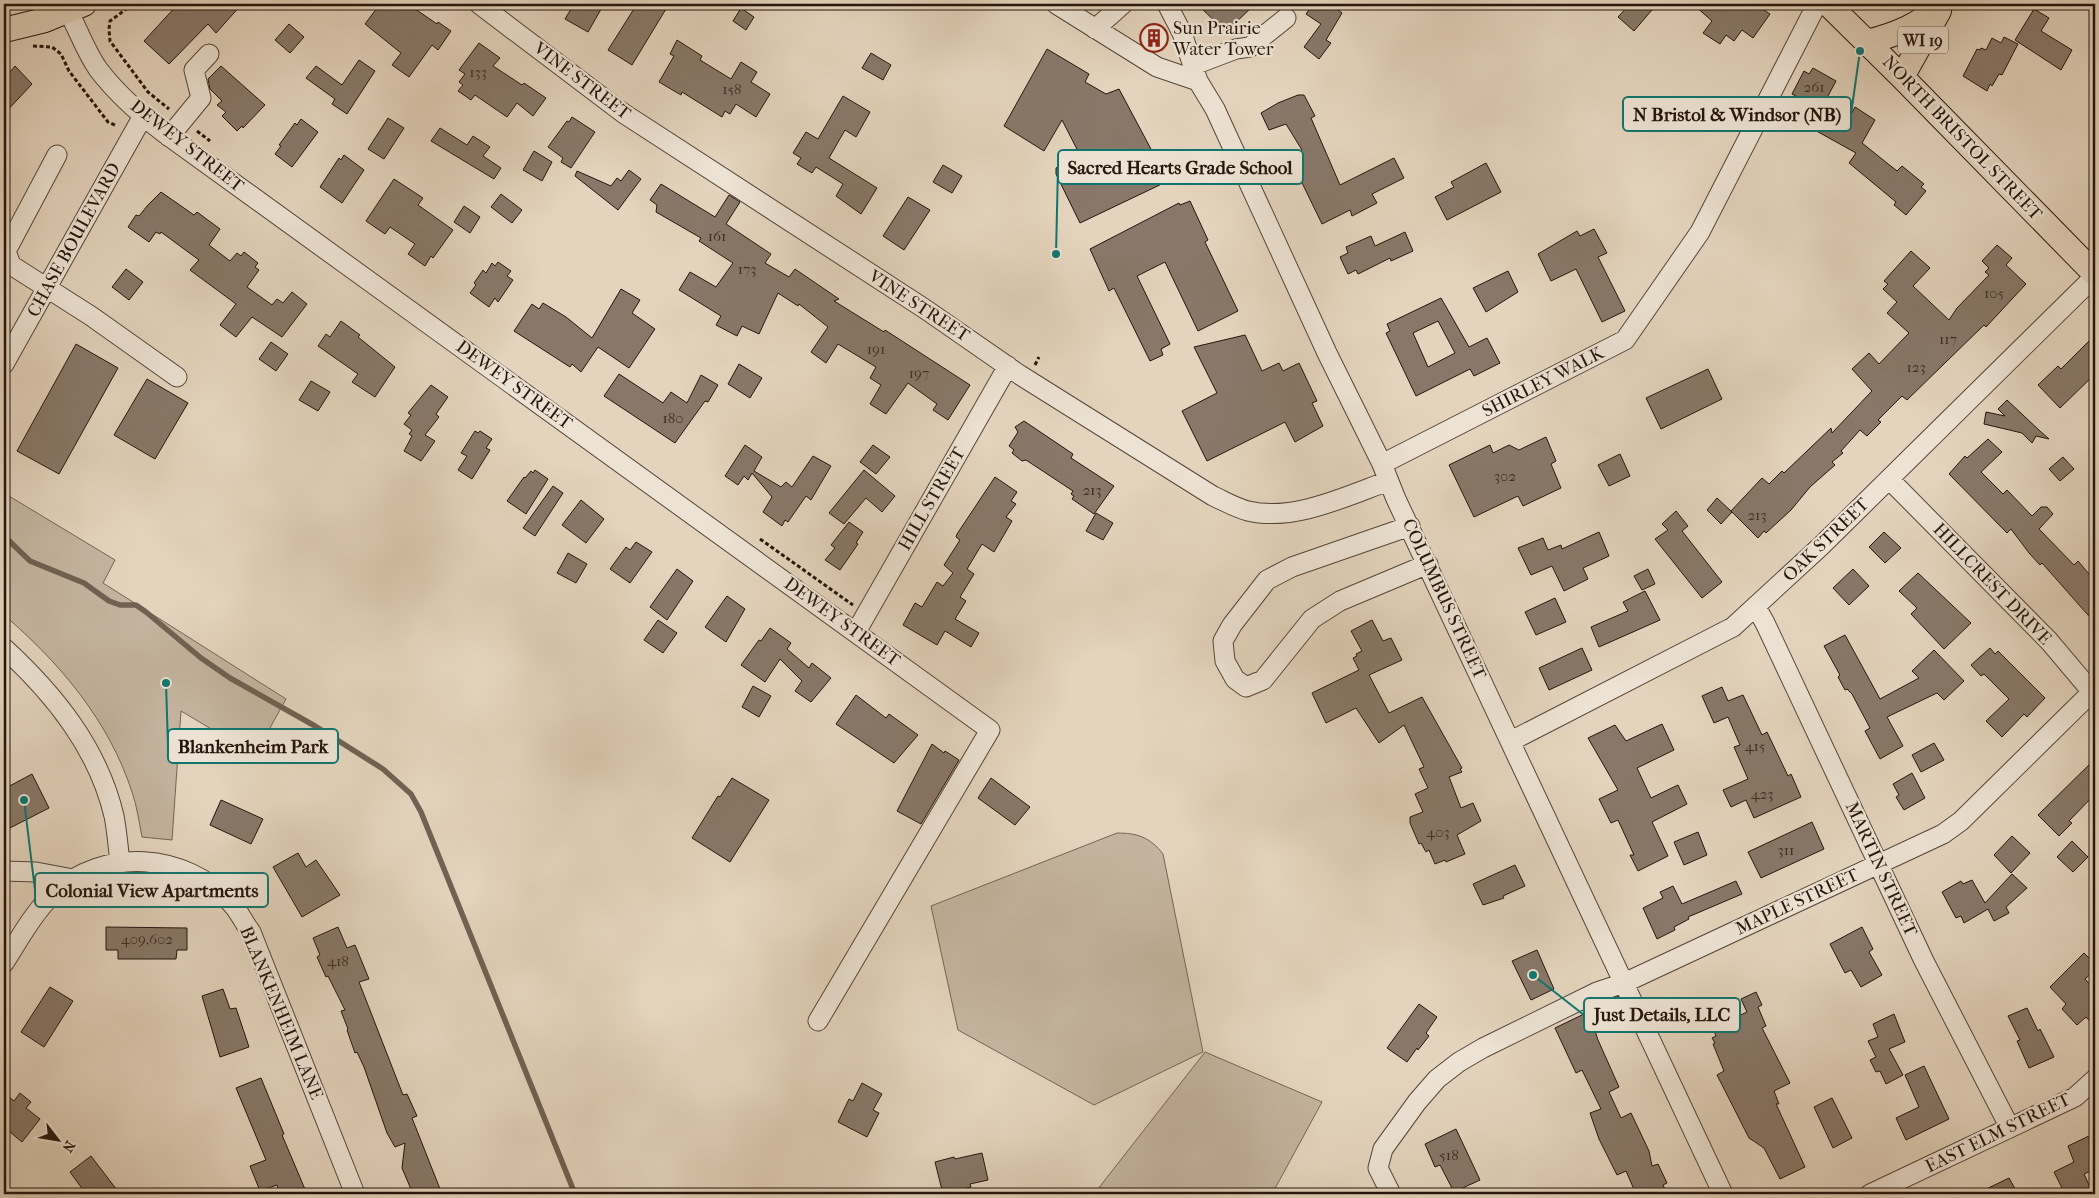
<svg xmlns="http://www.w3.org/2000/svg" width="2099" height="1198" viewBox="0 0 2099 1198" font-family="'IM FELL French Canon',serif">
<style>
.green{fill:#c4b49f;stroke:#746456}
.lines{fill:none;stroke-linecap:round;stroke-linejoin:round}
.stream{stroke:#716153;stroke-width:5.5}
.building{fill:#887869;stroke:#25150d;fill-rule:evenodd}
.minor-casing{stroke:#554539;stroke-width:21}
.major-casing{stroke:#25150d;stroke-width:26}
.path{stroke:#25150d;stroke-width:3;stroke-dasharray:4 2.5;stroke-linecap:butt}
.minor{stroke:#ede3d4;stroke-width:19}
.major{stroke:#e4d4bd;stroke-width:24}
.labels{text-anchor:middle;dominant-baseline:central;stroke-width:4.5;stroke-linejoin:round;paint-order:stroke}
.number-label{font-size:15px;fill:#3e2e24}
.shield{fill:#ede3d4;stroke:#615349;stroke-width:1}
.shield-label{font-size:16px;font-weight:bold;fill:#25150d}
.poi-label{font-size:18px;fill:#25150d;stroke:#ede3d4;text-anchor:start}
.street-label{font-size:18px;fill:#25150d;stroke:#ede3d4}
.leader{fill:none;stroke:#0f766e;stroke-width:2}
.callout-dot{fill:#0f766e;stroke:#ede3d4;stroke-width:2}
.callout{fill:#ede3d4;stroke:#0f766e;stroke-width:2}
.callout-label{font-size:19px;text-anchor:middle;font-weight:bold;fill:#25150d}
</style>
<rect width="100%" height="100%" fill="#e4d4bd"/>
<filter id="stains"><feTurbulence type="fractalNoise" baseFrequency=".004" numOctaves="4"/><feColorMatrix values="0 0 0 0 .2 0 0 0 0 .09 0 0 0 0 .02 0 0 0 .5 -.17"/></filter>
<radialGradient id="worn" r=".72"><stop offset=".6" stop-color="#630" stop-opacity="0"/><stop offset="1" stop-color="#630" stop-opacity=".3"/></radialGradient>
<path class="green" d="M4,493L115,560L103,583L286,699L255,755L181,711L172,840L142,837C139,822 137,806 132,792C109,721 60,663 4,615Z
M1117,833C1137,833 1150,837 1163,854L1203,1052L1094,1105L958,1030L931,906Z
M1205,1052L1322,1102L1272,1194H1094Z"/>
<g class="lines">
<path class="stream" d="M4,536L30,561L84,583L109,601L120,605H136L146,612L201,658L230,678L315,726L383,769L411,794L421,812L575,1194"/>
</g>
<path class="building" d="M178,4H242L216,33L208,24L169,64L144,41Z
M380,4H408L437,24L438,22L451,31L438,50L432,45L409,77L392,65L401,53L365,24Z
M574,4H604L588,32L565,19Z
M637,4H669L632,65L608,50Z
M1197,4H1255L1226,32Z
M1313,4H1340L1337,9L1342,13L1326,40L1331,43L1319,59L1304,47L1321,24L1306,14Z
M1630,4H1657L1634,31L1618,17Z
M1693,4H1755L1770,14L1753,38L1742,30L1734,41L1726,35L1720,44L1703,33L1712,21Z
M741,8L754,17L746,30L733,21Z
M2034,9L2049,18L2041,31L2072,50L2061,70L2015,40Z
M289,24L304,37L290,53L275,40Z
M1144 38a10 10 0 1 1 20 0a10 10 0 1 1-20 0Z
M2004,37L2018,44L2002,75L1999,74L1992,86L1990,84L1987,91L1963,76L1977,49L1980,50L1981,48L1986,50L1992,38L2001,43Z
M677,40L702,56L700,60L731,79L741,62L757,72L751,82L770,94L756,117L736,104L730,114L725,111L722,117L682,92L681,95L659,82L674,56L670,54Z
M479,43L500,58L493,66L522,85L524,83L546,98L533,116L517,103L507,117L475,95L471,100L458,91L463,85L459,82L465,74L459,70Z
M1047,49L1089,74L1085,82L1106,94L1119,89L1168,181L1080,223L1056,174V168L1080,155L1062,120L1044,151L1004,126Z
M871,53L891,65L883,80L862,68Z
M359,60L375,71L347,114L332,104L335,99L306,78L316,66L342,85Z
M15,66L32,84L4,114V79Z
M221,66L265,105L243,128L242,126L237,131L222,116L226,112L217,105L222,101L210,89L208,79Z
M1813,68L1836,81L1821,109L1792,94L1804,71L1809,74Z
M1298,95H1304L1315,116L1311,118L1340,185L1394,158L1404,178L1372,194L1377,203L1352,216L1350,210L1322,224L1289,156L1302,150L1286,124L1269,130L1261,113L1278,103Z
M843,96L870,112L856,137L845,130L829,158L877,188L861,214L836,196L843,184L816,167L812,173L797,164L801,158L793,153L806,132L818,139Z
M1792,104L1843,129L1855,107L1875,120L1862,143L1897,171L1902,166L1924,184L1921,187L1926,191L1906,215L1894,205L1896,202L1849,163L1856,153L1786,114Z
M572,117L595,132L571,168L561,162L563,158L548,147L567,121L569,122Z
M388,118L404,128L384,159L368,149Z
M301,119L318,132L292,167L275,154L281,146L279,145L295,123L297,125Z
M440,128L467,145L473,136L490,147L483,156L501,168L494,179L431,141Z
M534,151L552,162L542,181L523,170Z
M344,155L364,170L342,203L320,187L339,158L341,160Z
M1486,163L1501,192L1447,220L1435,197L1454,187L1451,182Z
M943,165L962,176L952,193L933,182Z
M629,170L641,179L618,210L575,176L577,171L611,186L617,178L621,181Z
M394,179L423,198L418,205L453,230L433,258L431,256L425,266L408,254L415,244L390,227L385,234L366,221Z
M661,184L715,217L729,195L740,202L726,224L771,254L765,263L789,277L795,269L839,299L834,301L884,332L885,330L970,385L948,420L933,410L937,404L908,383L886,414L870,404L881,385L870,378L876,367L838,344L826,363L811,352L828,327L799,304L798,306L778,293L759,334L742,326L737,336L716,325L721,316L679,290L690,272L716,287L733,263L699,241L701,238L656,212L657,205L650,200Z
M161,192L194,215L197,212L220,229L209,245L230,261L237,253L241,256L244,252L258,263L255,267L259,270L247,287L272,305L277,299L283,303L292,292L307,304L282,337L252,317L236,337L220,325L236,304L190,270L199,260L161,232L160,234L156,232L149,242L128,227L136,215L139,216L148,205Z
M501,194L522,210L512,223L491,207Z
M908,197L930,210L904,250L883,236Z
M1190,201L1208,240L1205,242L1238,311L1198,331L1165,262L1137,276L1170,344L1161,349L1163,355L1150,361L1114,288L1109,291L1090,249L1179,203L1180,205Z
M464,206L480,217L470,233L454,222Z
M1594,229L1607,253L1598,257L1625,311L1602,322L1576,269L1551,281L1538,254L1577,231L1580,236Z
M1405,232L1413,251L1391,261L1390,258L1358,274L1356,270L1348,274L1340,257L1348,253L1346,247L1371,236L1375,246Z
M1997,245L2012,258L2006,265L2026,284L1986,327L1984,325L1907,400L1902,396L1878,420L1881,422L1867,436L1860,430L1841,451L1843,453L1832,462L1835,465L1810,487L1791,510L1766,533L1764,531L1758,538L1731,511L1762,478L1769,484L1782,471L1784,473L1831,428L1832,433L1872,391L1852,369L1869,353L1879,364L1909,333L1887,313L1897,302L1883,289L1888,284L1884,281L1911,251L1930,268L1913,286L1949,320L1957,308L1989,275L1985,272L1989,268L1982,261Z
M498,262L511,271L507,276L513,280L498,302L495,298L489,307L470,293L476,285L474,283L483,270L486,273L492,263L495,266Z
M126,269L143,282L129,300L112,287Z
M1508,271L1518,292L1486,312L1473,288Z
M621,289L640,300L632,313L655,329L629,368L598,347L581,372L572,364L570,367L514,331L532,304L539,309L543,303L566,317L592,338Z
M1441,298L1469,347L1487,338L1500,363L1474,376L1470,369L1416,396L1386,333L1390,331L1387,324ZM1438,321L1455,353L1428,367L1413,333Z
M341,321L360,335L358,337L395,367L375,397L352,382L358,374L318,346L326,334L330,337Z
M1245,335L1262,371L1279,363L1283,371L1299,363L1317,401L1312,403L1323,426L1295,442L1285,422L1207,461L1182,411L1217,393L1194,347Z
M2095,335V374L2060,408L2038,385L2058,366L2061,369Z
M271,342L288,354L276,371L259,359Z
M76,344L118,368L59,474L17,451Z
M739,364L762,378L750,398L728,384Z
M1708,369L1722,399L1661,429L1646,398Z
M619,374L663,403L671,392L687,403L701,375L718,385L708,402L705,401L675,443L604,396Z
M147,379L188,403L155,459L114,435Z
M311,381L330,392L318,411L299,400Z
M431,385L448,397L436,414L439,417L425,435L435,441L421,461L404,451L412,436L409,434L412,430L404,424L411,415L408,413Z
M2007,400L2040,431L2049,439L2036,436L2032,443L2022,433L1984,424L1986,412L2005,416L1998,409Z
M1024,421L1073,454L1071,458L1114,486L1094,514L1072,499L1074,496L1071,494L1073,491L1026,460L1022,461L1012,453L1014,450L1009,446L1018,432L1015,427Z
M475,431L478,433L480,431L492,439L486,448L490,450L472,479L458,470L467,456L461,453Z
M1546,437L1556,461L1551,464L1561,488L1523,506L1518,496L1474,517L1449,465L1490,445L1493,453L1509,445L1519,450Z
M1988,439L2002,452L1981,472L2003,494L2007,490L2032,516L2041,507H2047L2053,514L2039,529L2074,565L2078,561L2095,581V623L2042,563L2040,565L2029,553L2011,529L2007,533L1949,474L1965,456L1967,458Z
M745,445L762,457L754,471L781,487L786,482L792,487L813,456L831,466L811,500L806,496L788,522L785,520L782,526L763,512L772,497L752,473L748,480L744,476L738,485L725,476Z
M873,445L890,457L876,474L860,462Z
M1620,454L1630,476L1609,486L1598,465Z
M2063,457L2074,469L2060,481L2049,469Z
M535,470L548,479L526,514L507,501L524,477L525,478L531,471L533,473Z
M864,470L895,496L882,512L866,498L844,524L829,513Z
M995,477L1017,492L1011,501L1016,504L1006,517L1012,521L994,552L982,544L967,569L974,574L960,597L966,601L955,619L979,633L971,647L945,631L937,645L903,625L915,603L922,607L937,582L943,586L953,573L944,565L960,540L956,537L957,534Z
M553,486L563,493L535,536L523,528Z
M1717,498L1732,512L1721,524L1707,510Z
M581,500L604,519L586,543L562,525Z
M1676,511L1688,526L1682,531L1722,582L1702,598L1655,539L1668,530L1662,524Z
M1096,513L1113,523L1103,540L1086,531Z
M849,522L863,532L856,543L858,544L840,570L825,560L835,548L831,545Z
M1599,532L1609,556L1583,568L1588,579L1564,591L1552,566L1531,575L1518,548L1543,538L1548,550L1561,545L1562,549Z
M1884,532L1901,548L1885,563L1869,547Z
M636,542L652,552L630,583L610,569L626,547L630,550Z
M568,553L587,564L576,583L557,573Z
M677,569L693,581L667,620L650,607Z
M1648,569L1655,584L1642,590L1634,576Z
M1853,569L1869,586L1849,605L1833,588Z
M1918,573L1971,623L1944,649L1911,614L1917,608L1899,591Z
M1645,591L1660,620L1599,647L1591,627L1628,611L1623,602Z
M727,596L745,609L726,642L705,627Z
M1555,598L1566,622L1536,635L1525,612Z
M658,620L677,633L663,653L644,640Z
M1372,620L1383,641L1391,638L1402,660L1369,675L1389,713L1422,697L1462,768L1460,769L1462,772L1449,777L1461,808L1473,803L1481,821L1457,835L1465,854L1446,862L1445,860L1435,864L1429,850L1426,852L1421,843L1419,844L1410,823V817L1423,812L1415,794L1428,788L1419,769L1424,767L1404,725L1379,743L1356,708L1326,723L1312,693L1359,670L1353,658L1357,656L1356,654L1362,651L1351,631Z
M770,628L791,643L787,649L809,668L812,663L831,678L811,702L795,691L802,681L780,659L765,682L741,665L759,640L761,641Z
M1845,635L1880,699L1919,678L1912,671L1934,650L1964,681L1944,700L1937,693L1887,717L1903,746L1880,759L1865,731L1870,728L1852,694L1847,689L1845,690L1838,677L1840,675L1824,646Z
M1582,648L1592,670L1549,690L1539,668Z
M1990,648L1995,654L1998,651L2045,698L2027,717L2024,714L2002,737L1986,721L2009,699L1984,674L1981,676L1971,665Z
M753,686L771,696L759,717L742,707Z
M1722,687L1728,701L1743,695L1762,735L1767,732L1788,776L1791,774L1801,797L1754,818L1746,800L1731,807L1723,790L1748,779L1734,747L1740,745L1728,717L1714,723L1702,696Z
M856,695L886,718L889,714L918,735L894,763L836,724Z
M1662,724L1674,750L1637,768L1651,798L1678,785L1687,804L1652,822L1668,856L1638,871L1630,855H1634L1618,820L1611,823L1599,799L1618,790L1588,738L1615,725L1626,741Z
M1934,743L1944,760L1921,772L1912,755Z
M932,744L944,753L945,751L959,760L921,824L897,811Z
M2095,759V794L2069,821L2072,823L2059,836L2038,815Z
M1912,773L1925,798L1904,810L1896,797L1899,795L1893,784Z
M32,774L49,808L4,831V789Z
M732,778L769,800L730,862L692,838L718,796L720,797Z
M991,778L1030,807L1015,825L978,798Z
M221,800L263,819L251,844L210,825Z
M1812,822L1824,849L1761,878L1748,852Z
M1698,832L1707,855L1684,865L1674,842Z
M2012,836L2030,853L2011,873L1994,855Z
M2072,841L2088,857L2073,872L2057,857Z
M298,853L306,867L316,860L340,895L302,917L273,867Z
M1515,865L1525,886L1503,896L1504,898L1483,905L1473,884Z
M2012,874L2027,888L2006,907L2009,913L1994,921L1988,909L1964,923L1961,916L1956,918L1942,892L1961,881L1963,884L1972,880L1985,903Z
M1736,881L1742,894L1688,917L1689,919L1674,927L1675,930L1657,939L1643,908L1663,898L1660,892L1673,886L1682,904Z
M106,927L187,928V950H177L176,959H118V950H106Z
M338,927L347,948L355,945L369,979L359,982L403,1095L407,1094L417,1116L412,1118L442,1194H413L402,1168L405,1143L395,1147L387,1133L364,1067L357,1052L355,1053L347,1030L348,1029L341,1011L345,1010L328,976L326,977L317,957L320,955L313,938Z
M1862,927L1873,949L1869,952L1882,975L1861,987L1851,970L1845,973L1830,944Z
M1537,950L1554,989L1531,1000L1512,961Z
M2084,953L2095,964V970L2085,979L2095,990V1027L2086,1017L2077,1025L2062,1009L2066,1004L2050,987Z
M50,987L73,1001L44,1047L21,1032Z
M223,989L230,1009L236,1008L249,1047L220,1057L202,996Z
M1756,992L1762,1005L1758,1007L1766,1026L1762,1028L1790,1083L1774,1091L1779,1104H1776L1805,1167L1780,1179L1764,1148L1749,1138L1717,1075L1724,1071L1713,1044L1715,1043L1712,1038L1716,1036L1713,1028L1747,1012L1741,999Z
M1419,1004L1437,1017L1426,1033L1429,1036L1418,1050L1417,1048L1407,1062L1387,1048Z
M2027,1008L2038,1031L2040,1029L2054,1057L2029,1068L2017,1041L2020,1040L2008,1016Z
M1584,1014L1586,1018L1592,1014L1599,1029L1595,1031L1598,1040L1619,1087L1609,1092L1621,1118L1631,1113L1649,1151L1652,1166L1658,1164L1667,1183L1663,1185L1667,1194H1636L1626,1171L1617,1175L1599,1139L1590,1113L1601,1109L1582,1070L1576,1073L1555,1028Z
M1894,1014L1905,1042L1889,1049L1903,1075L1886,1084L1880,1071L1876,1072L1870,1060L1876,1057L1868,1041L1878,1037L1873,1024Z
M1924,1066L1949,1119L1906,1140L1896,1118L1919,1107L1905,1075Z
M261,1078L284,1134L282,1135L307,1194H280L277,1185L260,1191L250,1166L266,1160L236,1088Z
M862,1083L882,1094L873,1110L879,1113L867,1137L838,1122L849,1099L853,1101Z
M4,1093L14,1101L20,1093L31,1102L26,1108L40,1119L22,1142L4,1127Z
M1832,1098L1852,1138L1833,1148L1814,1107Z
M1456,1129L1480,1180L1454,1192L1440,1165L1435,1167L1425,1144Z
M2091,1135L2095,1145V1169L2084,1174L2093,1194H2065L2054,1172L2074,1162L2068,1146Z
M982,1153L988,1180L970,1184L971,1187L943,1194L935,1162L954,1157L955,1159Z
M91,1156L120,1194H86L70,1172Z
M2009,1178L2018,1194H1976Z"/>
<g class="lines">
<defs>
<path id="minor" d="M64,4C77,25 84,49 98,69C116,93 140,114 163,132L990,730L818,1021
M479,4L623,113L925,309L1020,375L1213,496C1224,501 1236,508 1248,511C1293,522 1347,496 1388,481
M1056,4L1157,67L1198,81
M1167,4L1182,33L1198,81L1215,109L1327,353L1382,464L1396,499L1723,1194
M1095,29L1123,4
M1194,65L1236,49L1250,47L1286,18
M169,137L201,98L194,70L209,54
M57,155L6,251L11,265L91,316L177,377
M4,364L143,116
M1382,464L1625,340L1700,232L1817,4
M1889,479L2049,641L2092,692
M1410,526L1292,567L1267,580L1232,625L1223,641L1225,661L1235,679L1246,687L1263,680L1312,619L1340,601L1428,564
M1756,607L1765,623L1924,961L2010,1128
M856,632L1008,366
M4,648C54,694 98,748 114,816C117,831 118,847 120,862
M1511,741L1733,627L1821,546L2095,276
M4,871L36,872L73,879
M4,963C18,941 34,912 53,894C104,847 185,852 231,903C239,911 244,923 251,932L355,1194
M1391,1194L1378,1168L1383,1149L1417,1102L1437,1079L1459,1062L1483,1048L1597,992L1624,983L1943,834L1961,821L2095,689
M1870,1194L2075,1097L2095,1079"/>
<path id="major" d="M1828,4L1902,77L2095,274
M4,30L45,20L84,4
M1867,42C1895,35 1921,25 1941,4
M1902,77L1939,11"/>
</defs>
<use href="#minor" class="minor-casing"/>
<use href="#major" class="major-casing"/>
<path class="path" d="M133,4L110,21L109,29L110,41L148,92L169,109
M33,46L52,47L61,54L69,71L108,122L117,126
M197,131L210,141
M1035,365L1039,357
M760,539L853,605"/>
<use href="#minor" class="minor"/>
<use href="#major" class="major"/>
</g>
<defs>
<symbol id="building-ring" viewBox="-11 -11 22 22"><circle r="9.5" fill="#ede3d4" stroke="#8f2418" stroke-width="1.5"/><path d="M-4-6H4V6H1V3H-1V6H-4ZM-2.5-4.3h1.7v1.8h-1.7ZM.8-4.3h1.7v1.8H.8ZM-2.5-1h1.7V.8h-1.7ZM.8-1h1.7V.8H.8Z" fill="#8f2418"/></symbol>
</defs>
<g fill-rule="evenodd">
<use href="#building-ring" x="1138" y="22" width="32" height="32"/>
</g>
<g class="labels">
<g class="number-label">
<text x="478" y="72">133</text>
<text x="1814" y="87">261</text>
<text x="732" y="89">158</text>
<text x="717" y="236">161</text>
<text x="747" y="269">173</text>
<text x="1994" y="293">105</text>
<text x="1948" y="339">117</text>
<text x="876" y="349">191</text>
<text x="1916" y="367">123</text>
<text x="919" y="373">197</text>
<text x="673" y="418">180</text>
<text x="1505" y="476">302</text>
<text x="1092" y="490">213</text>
<text x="1757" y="515">213</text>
<text x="1755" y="746">415</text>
<text x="1762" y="794">423</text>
<text x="1438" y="832">403</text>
<text x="1786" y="850">311</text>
<text x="147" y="939">409,602</text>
<text x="338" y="961">418</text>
<text x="1449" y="1155">518</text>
</g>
<rect class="shield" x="1898" y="26.5" width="50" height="27" rx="4"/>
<g class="shield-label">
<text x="1923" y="40">WI 19</text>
</g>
<g class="poi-label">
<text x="1173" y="28">Sun Prairie<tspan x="1173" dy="21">Water Tower</tspan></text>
</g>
<g class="street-label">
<text transform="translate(582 81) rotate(37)">VINE STREET</text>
<text transform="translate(1962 138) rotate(46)">NORTH BRISTOL STREET</text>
<text transform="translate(187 146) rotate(38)">DEWEY STREET</text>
<text transform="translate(74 240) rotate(-61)">CHASE BOULEVARD</text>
<text transform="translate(919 306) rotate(33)">VINE STREET</text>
<text transform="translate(1543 382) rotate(-27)">SHIRLEY WALK</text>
<text transform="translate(514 385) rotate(36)">DEWEY STREET</text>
<text transform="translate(932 499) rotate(-60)">HILL STREET</text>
<text transform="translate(1826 540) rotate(-44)">OAK STREET</text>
<text transform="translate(1992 584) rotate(46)">HILLCREST DRIVE</text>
<text transform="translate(1444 599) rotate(65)">COLUMBUS STREET</text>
<text transform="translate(842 622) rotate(36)">DEWEY STREET</text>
<text transform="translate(1881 869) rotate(65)">MARTIN STREET</text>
<text transform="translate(1797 902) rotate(-25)">MAPLE STREET</text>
<text transform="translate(281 1013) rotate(67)">BLANKENHEIM LANE</text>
<text transform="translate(1998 1133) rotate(-26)">EAST ELM STREET</text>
</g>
</g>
<path class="leader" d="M1860 51L1851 114M1056 254L1058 167M166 683L168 746M24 800L35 890M1533 975L1584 1015"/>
<g class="callout-dot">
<circle cx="1860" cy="51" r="5"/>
<circle cx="1056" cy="254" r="5"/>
<circle cx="166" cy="683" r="5"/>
<circle cx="24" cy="800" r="5"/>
<circle cx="1533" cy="975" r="5"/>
</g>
<g class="callout">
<rect x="1623" y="97" width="228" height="34" rx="5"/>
<rect x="1058" y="150" width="245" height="34" rx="5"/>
<rect x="168" y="729" width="170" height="34" rx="5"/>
<rect x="35" y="873" width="233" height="34" rx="5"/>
<rect x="1584" y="998" width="156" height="34" rx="5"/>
</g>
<g class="callout-label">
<text x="1737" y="121">N Bristol &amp; Windsor (NB)</text>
<text x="1180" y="174">Sacred Hearts Grade School</text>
<text x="253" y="753">Blankenheim Park</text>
<text x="152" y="897">Colonial View Apartments</text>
<text x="1662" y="1021">Just Details, LLC</text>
</g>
<rect width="2099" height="1198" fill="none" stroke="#e4d4bd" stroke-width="20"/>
<rect x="5" y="5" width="2089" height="1188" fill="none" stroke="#25150d" stroke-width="2.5"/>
<rect x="10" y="10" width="2079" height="1178" fill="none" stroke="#25150d"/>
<g transform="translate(58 1140) rotate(121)" stroke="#ede3d4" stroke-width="4" paint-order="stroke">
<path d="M0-4L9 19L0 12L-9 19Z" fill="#25150d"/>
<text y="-8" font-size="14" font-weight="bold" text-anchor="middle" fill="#25150d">N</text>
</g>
<rect width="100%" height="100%" filter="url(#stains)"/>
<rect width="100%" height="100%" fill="url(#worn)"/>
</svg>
